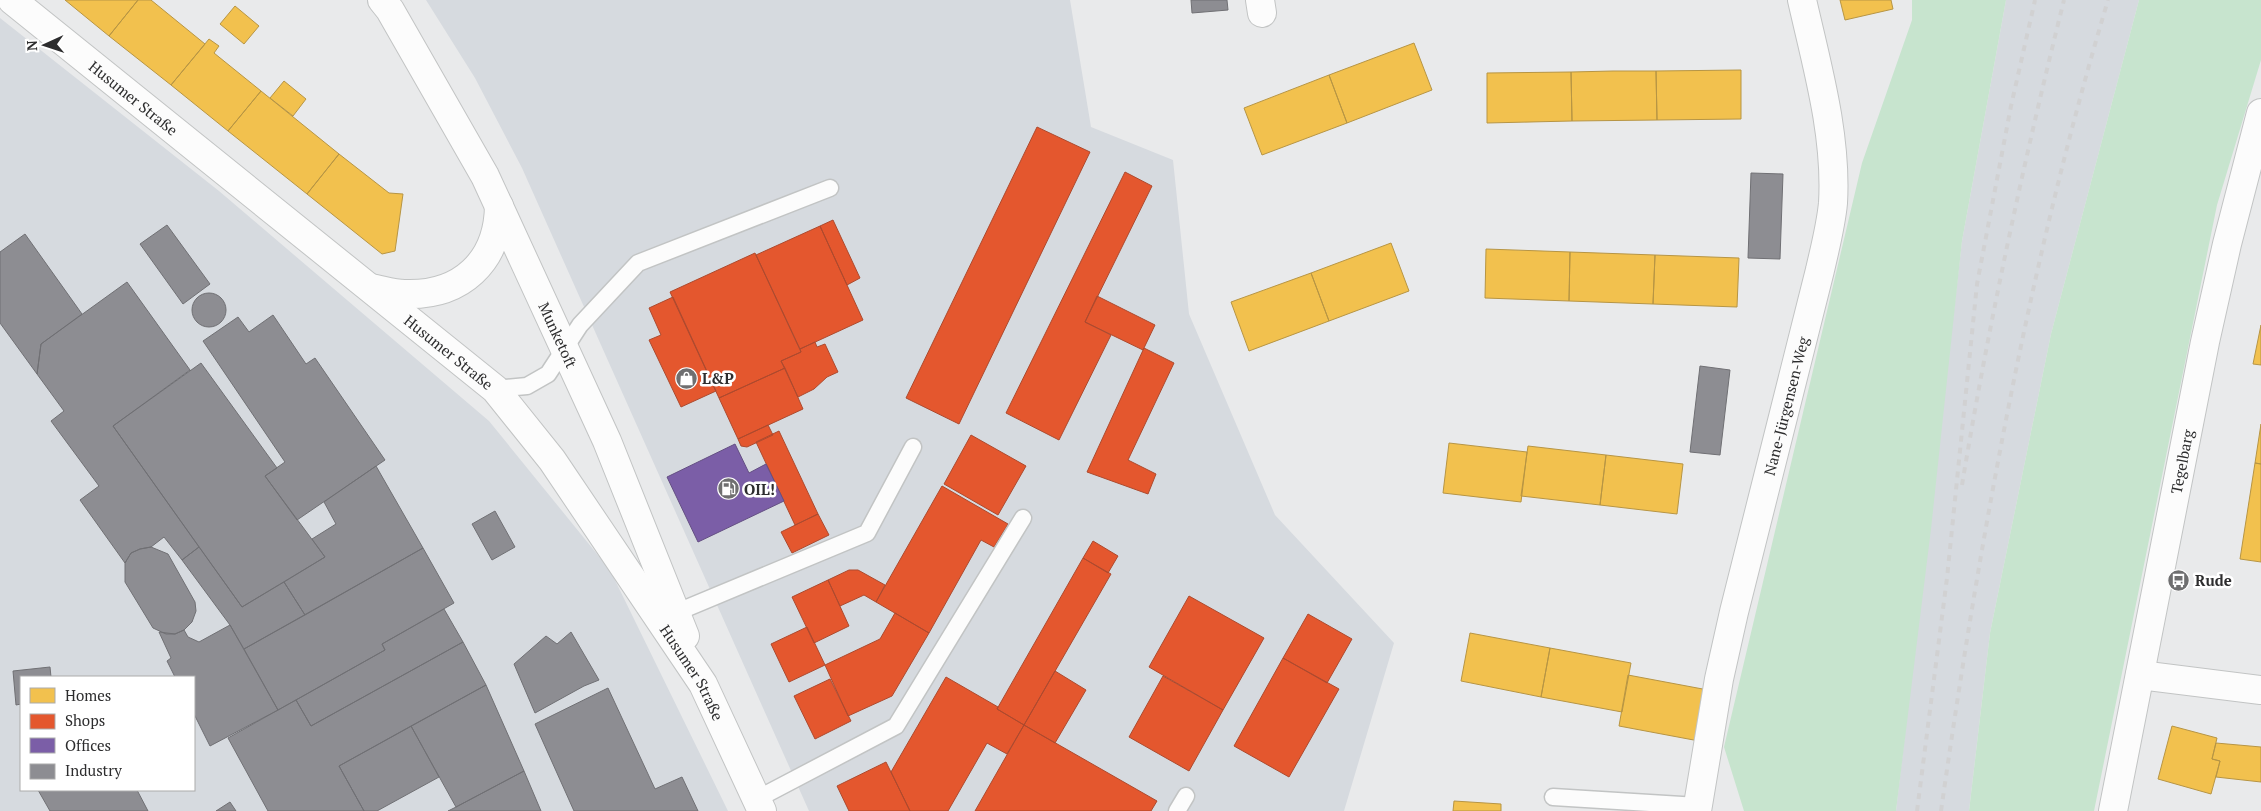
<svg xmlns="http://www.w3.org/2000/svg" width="2261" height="811" viewBox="0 0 2261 811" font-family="'PT Serif',serif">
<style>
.built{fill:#d6dadf;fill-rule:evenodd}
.green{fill:#c7e4ce}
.homes{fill:#f2c14e;stroke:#b79544}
.shops{fill:#e4572e;stroke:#ad4a2e}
.offices{fill:#7b5ea7;stroke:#644f83}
.industry{fill:#8d8d92;stroke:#707074}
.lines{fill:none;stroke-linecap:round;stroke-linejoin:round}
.lane-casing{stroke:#c2c4c4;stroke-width:19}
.street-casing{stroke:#c2c4c4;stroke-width:30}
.secondary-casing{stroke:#c2c4c4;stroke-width:30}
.lane{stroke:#fcfcfc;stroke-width:16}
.street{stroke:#fcfcfc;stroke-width:28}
.secondary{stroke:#fcfcfc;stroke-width:28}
.rail{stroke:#d1d1d2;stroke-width:4;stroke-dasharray:6 6;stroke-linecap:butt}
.labels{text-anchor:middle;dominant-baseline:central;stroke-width:5;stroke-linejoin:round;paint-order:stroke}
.street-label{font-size:15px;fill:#2d2d2e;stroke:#fff}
.poi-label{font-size:15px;font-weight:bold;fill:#2d2d2e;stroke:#fff;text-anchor:start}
</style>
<rect width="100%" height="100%" fill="#e9eaeb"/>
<path class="built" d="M426,0H1070L1091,127L1173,160L1189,314L1275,515L1394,643L1344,811H809L522,168L475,78Z
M2006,0H2139L2051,334L1990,633L1969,811H1896L1962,241Z
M0,18L219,191L489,421L610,570L728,811H0ZM21,677H194V790H21Z"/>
<path class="green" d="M1912,0H2006L1962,241L1931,529L1896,811H1744L1724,747L1862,163L1912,20Z
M2139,0H2261V60L2217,205L2094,811H1969L1990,633L2051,334Z"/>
<path class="homes" d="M65,0H138L109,36Z
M138,0H151L205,44L171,85L109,36Z
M1840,0H1891L1893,9L1845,20Z
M235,6L259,26L244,44L220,24Z
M209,39L219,46L214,53L261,91L228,131L171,85Z
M1414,43L1432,90L1347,123L1329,75Z
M1741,70V119L1657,120L1656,71Z
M1613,71H1656L1657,120L1572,121L1571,72Z
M1571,72L1572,121L1487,123V73Z
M1329,75L1347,123L1262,155L1244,108Z
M284,81L306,99L293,116L270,98Z
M261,91L339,154L307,194L228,131Z
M339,154L389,193L403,194L395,251L382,254L307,194Z
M1391,243L1409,291L1329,321L1311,273Z
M1486,249L1570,252L1569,301L1485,298Z
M1570,252L1655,255L1653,304L1569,301Z
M1655,255L1739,258L1737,307L1653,304Z
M1311,273L1329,321L1249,351L1231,302Z
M2261,325V365L2253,364Z
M2261,424V464L2255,463Z
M1449,443L1527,452L1521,502L1443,493Z
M1528,446L1606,455L1600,505L1521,496Z
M1606,455L1683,464L1677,514L1600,505Z
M2255,463L2261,464V562L2240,559Z
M1470,633L1550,648L1541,697L1461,681Z
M1550,648L1631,663L1622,712L1541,697Z
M1628,675L1708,690L1699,741L1619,726Z
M2172,726L2217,738L2212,759L2220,761L2211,794L2158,779Z
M2216,743L2261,747V782L2216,777L2220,761L2212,759Z
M1454,801L1501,804V811H1453Z"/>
<path class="shops" d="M1037,127L1090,152L959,424L906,398Z
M1125,172L1152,186L1085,322L1111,335L1059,440L1006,413Z
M833,220L860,278L847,285L820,226Z
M820,226L863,320L800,349L756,255Z
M755,253L801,352L781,361L785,368L719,398L670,292Z
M1097,296L1155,325L1143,350L1085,322Z
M673,297L716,391L681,407L649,340L661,335L649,308Z
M815,342L817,347L825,344L838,372L827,377L814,389L798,397L781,361L801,352L800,349Z
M1144,348L1174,363L1128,460L1156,474L1148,494L1087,472Z
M785,368L803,409L738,439L719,398Z
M768,425L773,435L747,447L741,446L738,439Z
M779,431L818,514L795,525L756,442Z
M971,435L1026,466L998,515L944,484Z
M942,486L1008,524L994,547L981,540L929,633L876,602Z
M818,514L829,535L792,553L781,532Z
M1093,541L1118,556L1108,573L1083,558Z
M1083,558L1111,574L1024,725L997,709Z
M849,570H858L885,585L876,602L864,595L840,606L828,580Z
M828,580L849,626L814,643L792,597Z
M1189,596L1264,638L1223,710L1149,667Z
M895,613L929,633L892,696L848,716L825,665L880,639Z
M1308,614L1352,639L1327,683L1283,658Z
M807,627L825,665L789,682L771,644Z
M1283,658L1339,689L1289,777L1234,746Z
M1055,671L1086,690L1055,743L1024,725Z
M1163,676L1223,710L1189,771L1129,737Z
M946,677L998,707L997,709L1024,725L1007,754L987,743L948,811H910L891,772Z
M830,679L851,721L815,739L794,696Z
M1024,725L1157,801L1151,811H975Z
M886,762L910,811H849L837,786Z"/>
<path class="offices" d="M735,444L749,473L766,464L784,501L698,542L667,477Z"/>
<path class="industry" d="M1191,0H1227L1228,10L1192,13Z
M1751,173L1783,174L1780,259L1748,258Z
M167,225L210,284L183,304L140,244Z
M25,234L82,314L41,344L37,374L0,323V252Z
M127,282L190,370L113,426L199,547L182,560L164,537L151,547L140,549L131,553L125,563L80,500L99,486L51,421L64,411L37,374L41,344Z
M192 310a17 17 0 1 1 34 0a17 17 0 1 1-34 0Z
M273,315L306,364L315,358L385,460L297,520L265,476L285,462L203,341L238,317L249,332Z
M201,363L277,468L265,476L325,557L242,607L113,426Z
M1700,366L1730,370L1720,455L1690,452Z
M376,466L423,548L305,615L284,582L325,557L312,539L336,524L324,502Z
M495,511L515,547L492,560L472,524Z
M151,547L168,554L195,602L196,611L192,622L184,630L175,634H166L153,628L125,582V563L131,553L140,549Z
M199,547L242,607L284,582L305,615L244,649L230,625L182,560Z
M423,548L454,603L382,644L385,650L278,710L244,649Z
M444,609L463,642L311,726L296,700L385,650L382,644Z
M230,625L278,710L210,746L194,714V677H175L167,661L171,658L159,632L175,634L184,630L188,637L199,642Z
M571,632L599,680L584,686L535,713L514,664L546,636L557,644Z
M463,642L486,685L339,766L364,811H268L228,738L296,700L311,726Z
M50,667L51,677H21V704L16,705L13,671Z
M486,685L524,771L456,807L411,726Z
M608,688L655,789L682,777L698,811H574L535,724Z
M411,726L439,777L377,811H364L339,766Z
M524,771L541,811H448L456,807Z
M38,790H137L148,811H50Z
M230,802L236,811H216Z"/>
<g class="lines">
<defs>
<path id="lane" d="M495,389L527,386L548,374L580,325L638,263L830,188
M675,613L867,533L913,447
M1553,797L1698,806
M757,799L896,726L1023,518
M1177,811L1186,796"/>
<g id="street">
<path d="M1260,0L1262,13"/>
<path d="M2140,675L2261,690"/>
<path id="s1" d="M1697,811L1719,679L1734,612L1820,270C1825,248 1831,225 1833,203C1837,135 1817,66 1802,0"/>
<path id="s2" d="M2113,811L2205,342L2227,244L2261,113"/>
</g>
<g id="secondary">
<path id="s3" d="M12,0L495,389L552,460L703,684L762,811"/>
<path id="s4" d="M382,0L390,10L485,176L607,441L685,636"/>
<path d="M371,288C382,290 394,294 405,294C461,296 498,262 499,206"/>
</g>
</defs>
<use href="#lane" class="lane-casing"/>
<use href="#street" class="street-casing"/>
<use href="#secondary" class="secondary-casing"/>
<use href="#lane" class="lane"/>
<use href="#street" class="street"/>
<use href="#secondary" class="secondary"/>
<path class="rail" d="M1962,485C1989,322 2024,160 2064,0
M1917,811L1947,578L1977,284L2011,106L2035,0
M1941,811C1980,538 2029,264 2108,0"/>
</g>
<defs>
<symbol id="shop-disc" viewBox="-11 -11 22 22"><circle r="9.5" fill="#6f6f70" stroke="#fff"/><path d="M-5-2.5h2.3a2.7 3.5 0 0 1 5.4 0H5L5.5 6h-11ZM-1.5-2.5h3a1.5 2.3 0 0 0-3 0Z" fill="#fff"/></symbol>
<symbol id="fuel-disc" viewBox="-11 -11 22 22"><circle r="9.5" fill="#6f6f70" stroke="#fff"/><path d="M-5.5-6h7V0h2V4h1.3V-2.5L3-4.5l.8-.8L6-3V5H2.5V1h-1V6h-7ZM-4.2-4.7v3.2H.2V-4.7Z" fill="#fff"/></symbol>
<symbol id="bus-disc" viewBox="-11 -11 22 22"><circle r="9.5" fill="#6f6f70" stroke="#fff"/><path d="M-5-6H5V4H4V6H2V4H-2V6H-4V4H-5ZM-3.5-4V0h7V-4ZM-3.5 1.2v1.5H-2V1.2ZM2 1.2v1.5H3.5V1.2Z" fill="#fff"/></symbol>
</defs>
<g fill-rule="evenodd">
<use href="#shop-disc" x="674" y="366" width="25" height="25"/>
<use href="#fuel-disc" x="716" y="476" width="25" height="25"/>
<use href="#bus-disc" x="2166" y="568" width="25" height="25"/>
</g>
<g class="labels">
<g class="street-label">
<text stroke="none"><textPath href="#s3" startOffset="156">Husumer Straße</textPath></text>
<text stroke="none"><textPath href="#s4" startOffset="379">Munketoft</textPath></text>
<text stroke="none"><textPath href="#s3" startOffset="561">Husumer Straße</textPath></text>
<text stroke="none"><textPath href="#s1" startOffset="415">Nane-Jürgensen-Weg</textPath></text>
<text stroke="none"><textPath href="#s2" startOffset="356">Tegelbarg</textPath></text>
<text stroke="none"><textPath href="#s3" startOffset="966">Husumer Straße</textPath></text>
</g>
<g class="poi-label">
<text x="702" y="378">L&amp;P</text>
<text x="744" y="489">OIL!</text>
<text x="2195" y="580">Rude</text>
</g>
</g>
<rect x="20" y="676" width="175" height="115" fill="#ffffff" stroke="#ababab"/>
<rect x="30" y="688" width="25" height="15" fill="#f2c14e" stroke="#ababab"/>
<text x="65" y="701" font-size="15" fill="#2d2d2e">Homes</text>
<rect x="30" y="714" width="25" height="15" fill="#e4572e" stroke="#ababab"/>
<text x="65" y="726" font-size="15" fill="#2d2d2e">Shops</text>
<rect x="30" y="738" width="25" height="15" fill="#7b5ea7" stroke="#ababab"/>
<text x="65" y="751" font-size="15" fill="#2d2d2e">Offices</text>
<rect x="30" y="764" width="25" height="15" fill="#8d8d92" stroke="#ababab"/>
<text x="65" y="776" font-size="15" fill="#2d2d2e">Industry</text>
<g transform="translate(45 45) rotate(267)" stroke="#ffffff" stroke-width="4" paint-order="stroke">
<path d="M0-4L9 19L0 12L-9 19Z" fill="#2d2d2e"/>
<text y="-8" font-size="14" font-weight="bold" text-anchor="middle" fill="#2d2d2e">N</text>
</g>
</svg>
